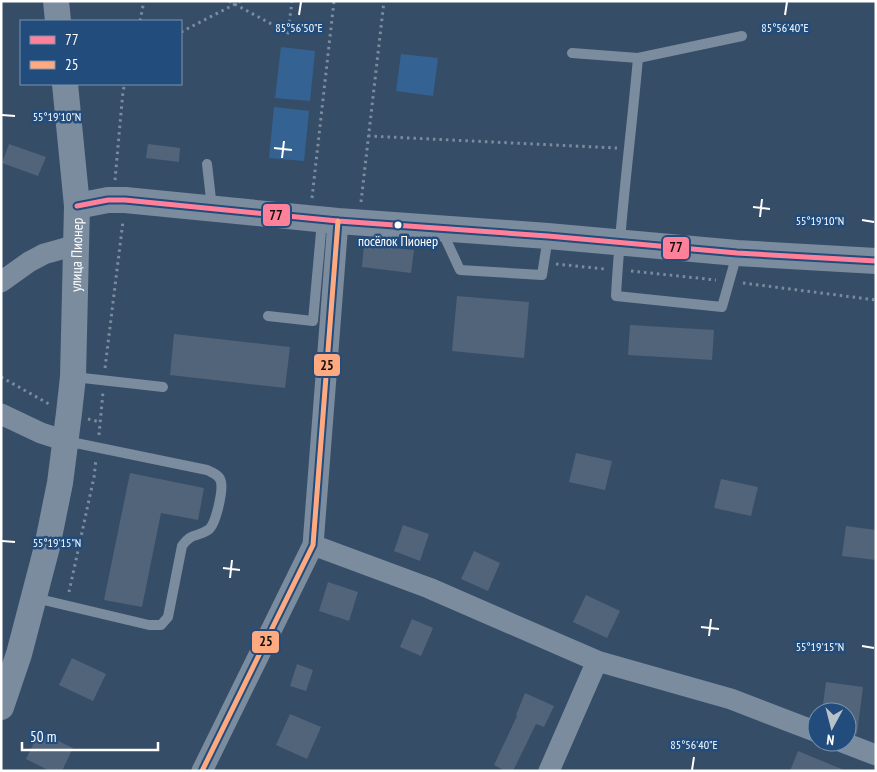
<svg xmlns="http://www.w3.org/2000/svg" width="877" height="772" viewBox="0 0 877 772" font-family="'PT Sans Narrow',sans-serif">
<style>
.green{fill:#346393}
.building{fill:#526479}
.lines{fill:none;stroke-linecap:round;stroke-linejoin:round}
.path{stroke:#7a8c9e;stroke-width:3;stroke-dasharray:2.5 4;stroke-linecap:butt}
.service{stroke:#7a8c9e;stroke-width:10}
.minor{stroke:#7a8c9e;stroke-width:21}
.tertiary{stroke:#7a8c9e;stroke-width:26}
.bus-1-casing{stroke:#214c7c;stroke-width:9}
.bus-2-casing{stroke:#214c7c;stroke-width:9}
.bus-1{stroke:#ff8098;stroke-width:5}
.bus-2{stroke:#ffa980;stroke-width:5}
.ticks{fill:none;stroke:#fff;stroke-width:2}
.bus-dot{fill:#fff;stroke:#214c7c;stroke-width:2}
.labels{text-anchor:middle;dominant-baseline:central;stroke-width:5;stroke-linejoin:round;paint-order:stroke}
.bus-label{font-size:14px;fill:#fff;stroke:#214c7c}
.street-label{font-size:15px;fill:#fff;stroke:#214c7c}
.ticks-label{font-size:12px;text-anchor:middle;fill:#fff;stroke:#214c7c;stroke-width:5;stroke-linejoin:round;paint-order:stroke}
.line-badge{stroke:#214c7c;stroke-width:2}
.pale-badge-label{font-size:14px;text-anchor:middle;font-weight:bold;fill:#111}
</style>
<rect width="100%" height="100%" fill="#364d67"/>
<path class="green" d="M281,47L315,51L310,101L275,98Z
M401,54L438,58L433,96L396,91Z
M274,107L309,111L304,161L269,158Z"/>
<path class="building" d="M9,144L46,157L38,176L2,163Z
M148,144L180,148L179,162L146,158Z
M364,245L414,250L411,273L362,267Z
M457,296L529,302L524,358L452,351Z
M630,325L714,330L712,360L628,355Z
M174,334L290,347L285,388L170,375Z
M576,453L612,461L605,490L569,482Z
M130,473L204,488L198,520L161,513L142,607L104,600Z
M721,479L758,487L751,516L714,508Z
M403,525L429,534L420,561L394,551Z
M846,526L876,530V560L842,556Z
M474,551L500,563L488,591L461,579Z
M328,582L358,592L349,621L319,611Z
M586,595L620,611L607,638L573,622Z
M412,619L433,628L421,656L400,647Z
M72,658L106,674L93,701L59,685Z
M297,664L313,670L306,691L290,686Z
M826,682L863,687L857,734L847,731V712H822Z
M525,693L554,706L544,727L536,724L513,771H505L494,765L517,716L516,715Z
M290,714L321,727L307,759L276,745Z
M39,732L73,748L62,771H50L26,759Z
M798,751L844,770V771H790Z"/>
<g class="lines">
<path class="path" d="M229,1L288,33L292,1
M140,21L144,1
M181,32L241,1
M368,136L617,148
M115,180L123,91L125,84
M312,198L334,1
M361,202L384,1
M556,264L605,269
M631,271L716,280
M743,283L876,300
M105,368L123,221
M1,377L49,404
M88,419L100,422
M99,435L103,392
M69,592L94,477L96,459"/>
<path class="service" d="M572,53L638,58
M207,164L212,208
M441,229L460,270L542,275L548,237
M737,254L722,307L616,296C620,217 631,138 638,58L742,36
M268,316L313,321L322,221
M74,377L163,387
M35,598L149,625H161L168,617L182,546C192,532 196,538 208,530C216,525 223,491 221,482C220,475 213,473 207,470L66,441"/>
<path class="minor" d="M1,282L29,262L44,254L76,245
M1,414L41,433L66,441
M313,545L429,588L597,661L731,699L817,732
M842,742L876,755
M202,771L313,545L338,221
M549,771L597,661"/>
<g class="tertiary">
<path d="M56,1L58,21"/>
<path d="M77,206L108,200H125L338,221L548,236L737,253L876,261"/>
<path id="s1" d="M1,707L19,654L47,547L60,483L69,413L73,377L77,206L65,84"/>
</g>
<defs>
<path id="bus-1" d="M77,206L108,200H125L338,221L548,236L737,253L876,261"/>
<path id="bus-2" d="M202,771L313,545L338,221"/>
</defs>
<use href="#bus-1" class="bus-1-casing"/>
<use href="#bus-2" class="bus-2-casing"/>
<use href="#bus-1" class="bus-1"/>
<use href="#bus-2" class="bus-2"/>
</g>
<path class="ticks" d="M299,15L301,2M785,15L787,2M2,115L15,116M274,148L292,150M282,158L284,141M753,207L770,209M760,217L762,199M862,220L874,222M2,541L15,542M223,568L240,570M230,578L232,560M701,627L719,629M709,636L711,619M862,646L874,648M692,770L694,757"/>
<circle class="bus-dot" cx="398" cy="225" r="4.5"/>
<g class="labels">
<g class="bus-label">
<text x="398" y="241">посёлок Пионер</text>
</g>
<g class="street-label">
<text stroke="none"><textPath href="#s1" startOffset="461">улица Пионер</textPath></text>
</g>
</g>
<g class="ticks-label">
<text x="299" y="32">85°56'50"E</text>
<text x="785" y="32">85°56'40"E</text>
<text x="57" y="121">55°19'10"N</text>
<text x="820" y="225">55°19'10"N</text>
<text x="57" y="547">55°19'15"N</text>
<text x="820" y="651">55°19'15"N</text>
<text x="694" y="749">85°56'40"E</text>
</g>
<g class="line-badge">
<rect x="262" y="203" width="29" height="24" rx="5" fill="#ff8098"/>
<rect x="662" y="236" width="28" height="24" rx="5" fill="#ff8098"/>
<rect x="313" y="353" width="28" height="24" rx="5" fill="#ffa980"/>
<rect x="251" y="630" width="29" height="24" rx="5" fill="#ffa980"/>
</g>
<g class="pale-badge-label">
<text x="276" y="220">77</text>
<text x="676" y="252">77</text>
<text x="327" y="370">25</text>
<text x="266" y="646">25</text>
</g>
<rect width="877" height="772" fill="none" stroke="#ffffff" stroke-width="5"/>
<rect x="20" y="20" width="162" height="65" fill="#214c7c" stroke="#7a94b0"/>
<rect x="30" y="36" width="25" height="8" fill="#ff8098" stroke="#7a94b0"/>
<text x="65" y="45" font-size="15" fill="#ffffff">77</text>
<rect x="30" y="61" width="25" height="8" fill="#ffa980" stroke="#7a94b0"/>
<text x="65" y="70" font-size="15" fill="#ffffff">25</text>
<g transform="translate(832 727) rotate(187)"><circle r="24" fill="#214c7c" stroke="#7a94b0"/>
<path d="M0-4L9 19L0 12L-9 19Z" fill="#b9c1ca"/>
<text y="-8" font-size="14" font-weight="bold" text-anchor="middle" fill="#ffffff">N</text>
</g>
<path d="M22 742v8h136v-8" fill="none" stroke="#ffffff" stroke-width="2.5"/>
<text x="30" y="742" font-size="15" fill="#ffffff" stroke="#214c7c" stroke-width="4" paint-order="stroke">50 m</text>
</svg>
